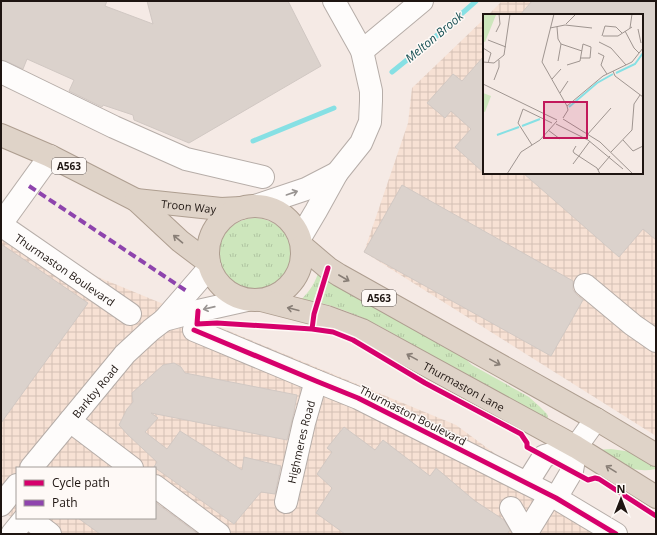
<svg xmlns="http://www.w3.org/2000/svg" width="657" height="535" viewBox="0 0 657 535" font-family="'Open Sans',sans-serif">
<style>
.industrial{fill:url(#industrial-grid);fill-rule:evenodd}
.grass{fill:url(#grass-tufts)}
.lines{fill:none;stroke-linecap:round;stroke-linejoin:round}
.stream{stroke:#86e0e4;stroke-width:5}
.building{fill:#dbd2cc;stroke:#d1c8c3}
.minor-casing{stroke:#b6ada8;stroke-width:24}
.highway-casing{stroke:#ae9e90;stroke-width:24}
.minor{stroke:#fefcfb;stroke-width:22}
.highway{stroke:#dfd3c8;stroke-width:22}
.quiet{stroke:#8e44ad;stroke-width:4;stroke-dasharray:8 4;stroke-linecap:butt}
.cycleway-casing{stroke:#fef9f6;stroke-width:8}
.cycleway{stroke:#d6006c;stroke-width:5}
.oneway{stroke:#999492}
.oneway2{stroke:#887e76}
.labels{text-anchor:middle;dominant-baseline:central;stroke-width:3;stroke-linejoin:round;paint-order:stroke}
.shield{fill:#fef9f6;stroke:#615956;stroke-width:1}
.shield-label{font-size:10px;font-weight:bold;fill:#1e1511}
.street-label{font-size:11px;fill:#1e1511;stroke:#fef9f6}
.water-label{font-size:12px;font-style:italic;fill:#185155;stroke:#fef9f6}
.inset-river{fill:none;stroke:#86e0e4;stroke-width:2}
.inset-road{fill:none;stroke:#9f9590;stroke-width:1}
.view{fill:#c2185b;fill-opacity:0.15;stroke:#c2185b;stroke-width:2}
.inset-edge{fill:none;stroke:#1e1511;stroke-width:2}
</style>
<defs>
<pattern id="industrial-grid" width="8" height="8" patternUnits="userSpaceOnUse"><rect width="8" height="8" fill="#f7e1d4"/><path d="M0 4h8M4 0v8" fill="none" stroke="#d3c0b5"/></pattern>
<pattern id="grass-tufts" width="24" height="20" patternUnits="userSpaceOnUse"><rect width="24" height="20" fill="#cde6bc"/><path d="M3 7l-1-3M5 7V3M7 7l1-3M15 17l-1-3M17 17v-4M19 17l1-3" fill="none" stroke="#b0c4a1"/></pattern>
</defs>
<rect width="100%" height="100%" fill="#f5eae5"/>
<path class="industrial" d="M502,1H656V436L364,252L408,123L412,88L484,19V173H642V15H488Z
M1,237L456,425L604,534H1V531L11,517L1,509ZM17,468H155V518H17Z"/>
<path class="grass" d="M219 254a36 36 0 1 1 72 0a36 36 0 1 1-72 0Z
M319,269L323,273L313,302L301,300C310,290 316,283 319,269Z
M329,277L456,350L472,365L529,397L539,406L547,414L549,422L383,328C362,317 344,309 321,303Z
M611,449L632,452L656,466V469C631,474 616,462 596,450Z"/>
<g class="lines">
<path class="stream" d="M392,72L434,38L476,1
M253,141L334,108"/>
</g>
<path class="building" d="M1,1H107L105,6L153,24L147,1H288L321,66L189,143L134,120L133,115L103,105L102,107L69,91L74,80L27,59L23,69L6,61L1,60Z
M532,1H656V240L643,229L619,257L523,173H642V15H520Z
M484,56V173L455,147L471,129L451,111L445,118L427,103L453,74L462,81Z
M402,185L573,281V290L577,295L583,300L551,356L364,252Z
M1,244L88,303L1,423Z
M174,363L181,367L185,373L297,395L294,412L287,440L151,413L158,418L145,432L167,449L180,431L242,470L244,457L281,466L275,494L261,492L234,524L154,467L157,462L128,435L119,425L127,409L133,402L132,393L163,365Z
M344,427L375,450L383,440L430,476L436,468L475,501L504,520L510,530L507,534H345L316,513L332,488L317,474L332,452L327,448Z
M155,502L198,534H100L78,518H155Z"/>
<g class="lines">
<defs>
<g id="minor">
<path d="M362,51L422,1"/>
<path d="M1,72L114,127L186,159L263,177"/>
<path d="M255,206L306,189L337,173"/>
<path d="M1,224L50,156"/>
<path id="s1" d="M1,225L130,314"/>
<path d="M300,238L316,211L337,173L361,143L370,122L371,101V91L362,51L334,1"/>
<path d="M585,285L633,325L656,341"/>
<path d="M164,320L198,311L247,300"/>
<path d="M194,330L316,381L358,398L556,498L616,534"/>
<path d="M70,421L132,468"/>
<path id="s2" d="M31,468L125,354L151,330L164,320L210,267"/>
<path d="M527,483L544,456L576,447"/>
<path d="M155,486L219,534"/>
<path d="M556,498L572,471L576,447L596,419"/>
<path id="s3" d="M286,502L304,423L316,381"/>
<path d="M1,505L17,485"/>
<path d="M511,508L526,534L550,495"/>
<path d="M29,518L50,534"/>
<path d="M12,534L25,518"/>
</g>
<g id="highway">
<path d="M1,135L50,156L136,200L180,241L209,263"/>
<path id="s4" d="M136,200L221,209L241,208"/>
<circle cx="255" cy="253" r="47"/>
<path d="M302,246L328,268L339,275L596,419L656,455"/>
<path id="s5" d="M261,300L327,317L362,330L576,447L656,497"/>
</g>
</defs>
<use href="#minor" class="minor-casing"/>
<use href="#highway" class="highway-casing"/>
<use href="#minor" class="minor"/>
<use href="#highway" class="highway"/>
<path class="quiet" d="M29,186L188,292"/>
<defs>
<path id="cycleway" d="M328,268L314,314L312,329L333,332L353,340L425,383L521,434L527,443V447L588,480L595,478L599,479L656,516
M198,311L197,324L217,323L312,329
M194,330L316,381L358,398L556,498L616,534"/>
</defs>
<use href="#cycleway" class="cycleway-casing"/>
<use href="#cycleway" class="cycleway"/>
</g>
<defs><path id="oneway-shaft" d="M-6 0H5M1.5-3L5.5 0L1.5 3" fill="none" stroke-width="1.6" stroke-linecap="round" stroke-linejoin="round"/></defs>
<g class="oneway">
<use href="#oneway-shaft" transform="translate(292 193) rotate(-19)"/>
<use href="#oneway-shaft" transform="translate(209 308) rotate(167)"/>
</g>
<g class="oneway2">
<use href="#oneway-shaft" transform="translate(178 239) rotate(-140)"/>
<use href="#oneway-shaft" transform="translate(344 278) rotate(30)"/>
<use href="#oneway-shaft" transform="translate(293 309) rotate(-166)"/>
<use href="#oneway-shaft" transform="translate(412 357) rotate(-151)"/>
<use href="#oneway-shaft" transform="translate(495 362) rotate(29)"/>
<use href="#oneway-shaft" transform="translate(611 469) rotate(-148)"/>
</g>
<g class="labels">
<g class="shield">
<rect x="52" y="158" width="34" height="16" rx="3"/>
<rect x="362" y="290" width="34" height="16" rx="3"/>
</g>
<g class="shield-label">
<text x="69" y="166">A563</text>
<text x="379" y="298">A563</text>
</g>
<g class="street-label">
<text stroke="none"><textPath href="#s4" startOffset="53">Troon Way</textPath></text>
<text stroke="none"><textPath href="#s1" startOffset="78">Thurmaston Boulevard</textPath></text>
<text stroke="none"><textPath href="#s5" startOffset="222">Thurmaston Lane</textPath></text>
<text stroke="none"><textPath href="#s2" startOffset="100">Barkby Road</textPath></text>
<text transform="translate(413 415) rotate(27)">Thurmaston Boulevard</text>
<text stroke="none"><textPath href="#s3" startOffset="62">Highmeres Road</textPath></text>
</g>
<g class="water-label">
<text transform="translate(434 37) rotate(-40)">Melton Brook</text>
</g>
</g>
<g transform="translate(483 14)">
<rect width="160" height="160" fill="#f5eae5"/>
<path d="M0,0L13,1L2,28L0,27Z" fill="#cde6bc"/>
<path d="M0,79L8,82L2,98L0,97Z" fill="#cde6bc"/>
<path class="inset-river" d="M133,59L152,50L160,39M86,93L114,69L130,60M39,112L57,105M14,121L36,113"/>
<path class="inset-road" d="M71,0L59,48L84,92L85,96L80,104M83,10L93,0M74,13L75,25L78,30L99,37M67,14L82,11L109,14M147,14L149,0M155,15L158,29M142,17L151,34L156,39M13,18L17,10L16,0M119,22L122,12L133,13L139,19M120,22H135L149,13M5,26L23,33M116,28L128,34L143,51M0,34L8,39L5,49M115,39L121,42L118,51L124,60M75,47L78,30M0,48L11,49L21,41L27,0M84,51L97,47L100,30L108,33L107,44H97M130,57L132,62L160,83M69,65L78,55M11,66L16,53V46M0,70L74,106M77,79L85,67M84,92L120,62L149,48L160,34M80,105L117,128L150,160M73,110L105,126L140,155M65,116L77,125M104,121L128,94M140,126L150,137L160,132M49,131L35,109L40,95L69,109M93,132L90,137L91,139L114,154L117,160M128,138L149,116L151,90L157,81M90,150L107,127M115,156L127,142M24,160L38,138L57,126L74,107"/>
<path class="view" d="M61,88H104V124H61Z"/>
<rect width="160" height="160" class="inset-edge"/>
</g>
<rect width="657" height="535" fill="none" stroke="#1e1511" stroke-width="4"/>
<rect x="16" y="467" width="140" height="52" fill="#fef9f6" stroke="#a49e9a"/>
<rect x="24" y="480" width="20" height="6" fill="#d6006c" stroke="#a49e9a"/>
<text x="52" y="487" font-size="12" fill="#1e1511">Cycle path</text>
<rect x="24" y="500" width="20" height="6" fill="#8e44ad" stroke="#a49e9a"/>
<text x="52" y="507" font-size="12" fill="#1e1511">Path</text>
<g transform="translate(621 499)" stroke="#fef9f6" stroke-width="3" paint-order="stroke">
<path d="M0-3L7 15L0 10L-7 15Z" fill="#1e1511"/>
<text y="-6" font-size="11" font-weight="bold" text-anchor="middle" fill="#1e1511">N</text>
</g>
</svg>
